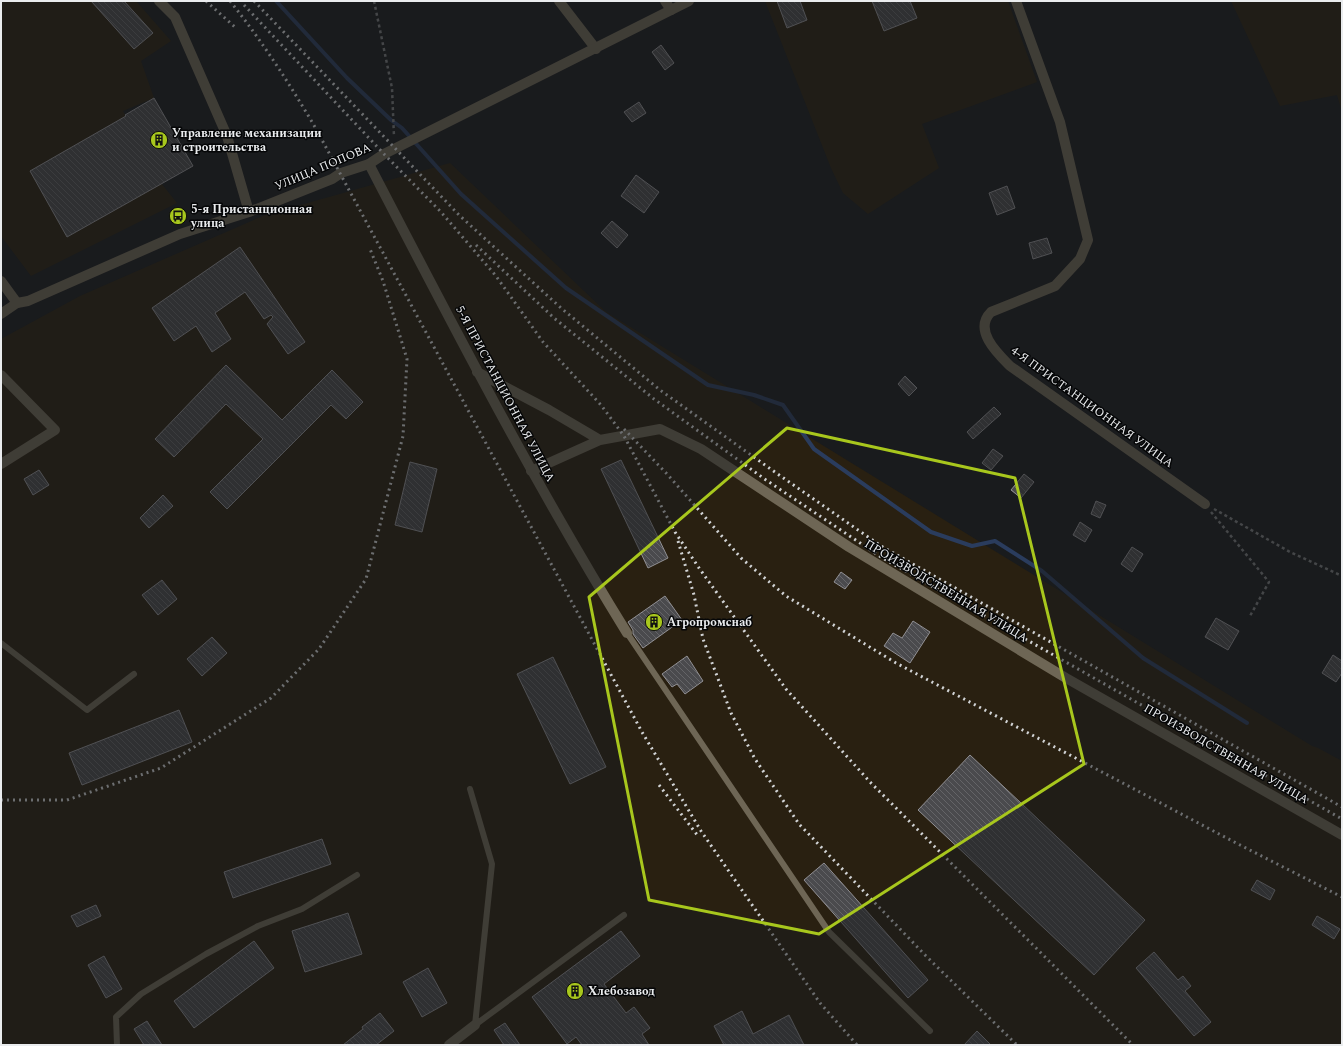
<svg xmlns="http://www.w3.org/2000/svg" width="1343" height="1046" viewBox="0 0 1343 1046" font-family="Spectral,serif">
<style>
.industrial{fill:#292011}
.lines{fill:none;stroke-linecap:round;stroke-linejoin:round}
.stream{stroke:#2a3c5d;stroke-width:4}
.building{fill:url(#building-back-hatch);stroke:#919094}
.path{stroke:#787a7c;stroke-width:2.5;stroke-dasharray:3 3;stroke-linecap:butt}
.service{stroke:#6e6655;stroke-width:6}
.minor{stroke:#6e6655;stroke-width:10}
.tertiary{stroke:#6e6655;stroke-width:10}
.rail{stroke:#d1d3d5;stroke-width:3;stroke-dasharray:2 4;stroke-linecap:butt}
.marked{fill:none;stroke:#a8c71d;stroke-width:3;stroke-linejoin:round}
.labels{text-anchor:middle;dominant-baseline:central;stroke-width:3;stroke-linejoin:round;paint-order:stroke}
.poi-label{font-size:12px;font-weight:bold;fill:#eaecee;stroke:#050607;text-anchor:start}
.street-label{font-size:12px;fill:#eaecee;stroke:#050607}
</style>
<defs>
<pattern id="building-back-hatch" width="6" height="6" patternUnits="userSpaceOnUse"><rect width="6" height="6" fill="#4a4a4d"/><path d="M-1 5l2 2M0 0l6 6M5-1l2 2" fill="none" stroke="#646467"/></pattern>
</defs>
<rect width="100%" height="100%" fill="#191b1d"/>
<path class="industrial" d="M1,1H136L171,41L141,61L154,98L123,111L161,183L177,203L31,276L1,236Z
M765,1H1008L1037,82L922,124L939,168L868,214L843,193L831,168Z
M1231,1H1342V112L1337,95L1280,106Z
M450,163L606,312L1312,746L1318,748L1342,761V1045H1V339L80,296L265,215Z"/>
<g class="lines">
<path class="stream" d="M276,1L347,78L391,120L402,128L461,194L566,288L708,385L754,395L783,405L814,449L931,532L972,546L995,541L1042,571L1143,658L1247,723"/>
</g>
<path class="building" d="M91,1H124L153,33L134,49Z
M777,1H800L807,20L787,28Z
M872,1H910L917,18L884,31Z
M661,45L674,63L665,70L652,52Z
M154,98L193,166L67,237L30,171L126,116L125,115Z
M639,102L646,113L632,122L624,112Z
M636,175L659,192L644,213L621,196Z
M1007,186L1015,208L997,215L989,193Z
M612,221L628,235L617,248L601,233Z
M1047,238L1052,253L1033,259L1029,243Z
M240,247L305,342L288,354L267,324L273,317L271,315L264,319L245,292L215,313L231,339L212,352L196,326L174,341L152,308Z
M226,365L282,420L332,370L363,402L346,419L331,405L227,509L210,492L263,439L226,404L174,457L155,439Z
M905,376L917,388L909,396L898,384Z
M994,407L1001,414L973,439L967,432Z
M993,449L1003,456L991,470L982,463Z
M621,460L668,558L648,568L601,469Z
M410,462L437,469L422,532L395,525Z
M39,470L49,485L33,495L24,479Z
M1024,474L1034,482L1021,498L1011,490Z
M163,495L173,506L149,528L140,518Z
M1096,501L1106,505L1100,518L1091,514Z
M1080,522L1092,530L1085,542L1073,535Z
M1132,547L1143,554L1132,572L1121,564Z
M841,572L852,580L845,589L834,582Z
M162,580L177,599L158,615L142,595Z
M665,596L682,620L643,648L633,634V630L628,622Z
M1216,618L1239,631L1228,650L1205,637Z
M913,621L930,632L910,663L884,646L893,633L902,638Z
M212,637L227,653L202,676L187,659Z
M1333,655L1342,661V673L1336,682L1322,673Z
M687,656L703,681L685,694L677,684L672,687L662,674Z
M553,657L606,767L570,784L517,674Z
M179,710L192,742L82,785L69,753Z
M970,755L1145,920L1094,975L918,810Z
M322,839L331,864L233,898L224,872Z
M824,863L928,980L908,998L804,880Z
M1257,880L1275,890L1270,900L1251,890Z
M96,905L101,916L77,927L71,916Z
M348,913L362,954L305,972L292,931Z
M1317,916L1340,929L1334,939L1312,925Z
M621,931L640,956L604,984L626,1013L634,1007L650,1028L642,1034L649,1045H582L576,1037L567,1044L532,997Z
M254,941L274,968L194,1028L174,1001Z
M1154,952L1178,980L1183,976L1191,986L1185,991L1211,1022L1194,1036L1136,968Z
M104,956L122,989L106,998L88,965Z
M428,968L447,1003L422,1017L403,982Z
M742,1011L753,1034L789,1015L804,1045H724L714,1026Z
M380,1013L394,1031L376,1045H343L363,1029L362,1027Z
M147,1021L162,1045H144L134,1029Z
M505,1023L520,1045H504L494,1030Z
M977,1031L991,1045H964Z"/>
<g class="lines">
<path class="path" d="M374,1L392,88L394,137
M1214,509L1290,552L1342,576
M1211,512L1269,582L1250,616"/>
<path class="service" d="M627,633L829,932L930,1031
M1,643L87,710L134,674
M470,789L492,864L475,1025
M475,1025L624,915
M117,1045L116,1017L141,994L206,954L258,926L302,909L357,875"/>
<path class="minor" d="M559,1L596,49
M665,1L671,10
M1016,1L1060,122L1088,240L1080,259L1055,286L991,312C973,330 997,353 1010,366L1205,504
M369,164C451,322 533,481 627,633
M1,281L17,303
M477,372L549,410L600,440
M1,375L55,430L1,464
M531,471L600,440L660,429L701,449L849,547L1066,678L1342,835
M449,1045L475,1025"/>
<path class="tertiary" d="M159,1L175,17L227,136L249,212
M1,314L17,303L28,301L180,234L249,212L332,179L341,173L369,164L384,154L689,1"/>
<path class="rail" d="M206,1L236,28
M230,1C262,41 289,83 315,127L642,732L701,831L820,1003L857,1045
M254,1L459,215L561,308L660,390L772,470L881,546L1342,807
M244,5L384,154L441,212L496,276L543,342L601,405L624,436L675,532L699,568L786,689L870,782L1133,1045
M476,245L554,318L654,399L766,480L881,557L1342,819
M624,429L667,474L741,558L786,596L896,663L1238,844L1342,897
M678,541L694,595L703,639L731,713L755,759L799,824L926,956L1017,1045
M659,785L698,836
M1,800H67L161,768L271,698L319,649L366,579L403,436L407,359L383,281L370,249"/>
</g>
<path d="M0 0H1343V1046H0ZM787,428L1015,478L1084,764L819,934L649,900L589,597Z" fill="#191b1d" fill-opacity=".55" fill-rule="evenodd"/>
<path class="marked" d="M787,428L1015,478L1084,764L819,934L649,900L589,597Z"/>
<defs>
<symbol id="building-disc" viewBox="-11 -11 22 22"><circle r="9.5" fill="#a8c71d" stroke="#050607"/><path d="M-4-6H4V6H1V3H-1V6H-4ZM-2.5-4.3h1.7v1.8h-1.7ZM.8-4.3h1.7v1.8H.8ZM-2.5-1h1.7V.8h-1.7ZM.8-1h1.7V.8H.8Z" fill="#111"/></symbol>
<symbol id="bus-disc" viewBox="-11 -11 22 22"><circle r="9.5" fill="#a8c71d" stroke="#050607"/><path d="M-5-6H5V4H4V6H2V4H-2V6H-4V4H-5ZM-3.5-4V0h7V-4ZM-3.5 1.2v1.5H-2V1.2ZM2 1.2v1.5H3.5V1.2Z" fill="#111"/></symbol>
</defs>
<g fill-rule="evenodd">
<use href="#building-disc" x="149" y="130" width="20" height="20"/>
<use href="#bus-disc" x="168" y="206" width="20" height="20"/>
<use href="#building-disc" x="644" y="612" width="20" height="20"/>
<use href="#building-disc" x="565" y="981" width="20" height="20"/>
</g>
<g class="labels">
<g class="poi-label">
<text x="172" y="133">Управление механизации<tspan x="172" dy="14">и строительства</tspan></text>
<text x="191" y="209">5-я Пристанционная<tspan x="191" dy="14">улица</tspan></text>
<text x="667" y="622">Агропромснаб</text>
<text x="588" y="991">Хлебозавод</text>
</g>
<g class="street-label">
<text transform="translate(323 167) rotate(-23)">УЛИЦА ПОПОВА</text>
<text transform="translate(505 394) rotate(62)">5-Я ПРИСТАНЦИОННАЯ УЛИЦА</text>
<text transform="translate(1092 407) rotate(36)">4-Я ПРИСТАНЦИОННАЯ УЛИЦА</text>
<text transform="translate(946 591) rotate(31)">ПРОИЗВОДСТВЕННАЯ УЛИЦА</text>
<text transform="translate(1226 754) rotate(30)">ПРОИЗВОДСТВЕННАЯ УЛИЦА</text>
</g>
</g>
<rect width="1343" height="1046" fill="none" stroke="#eaecee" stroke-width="4"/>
</svg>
